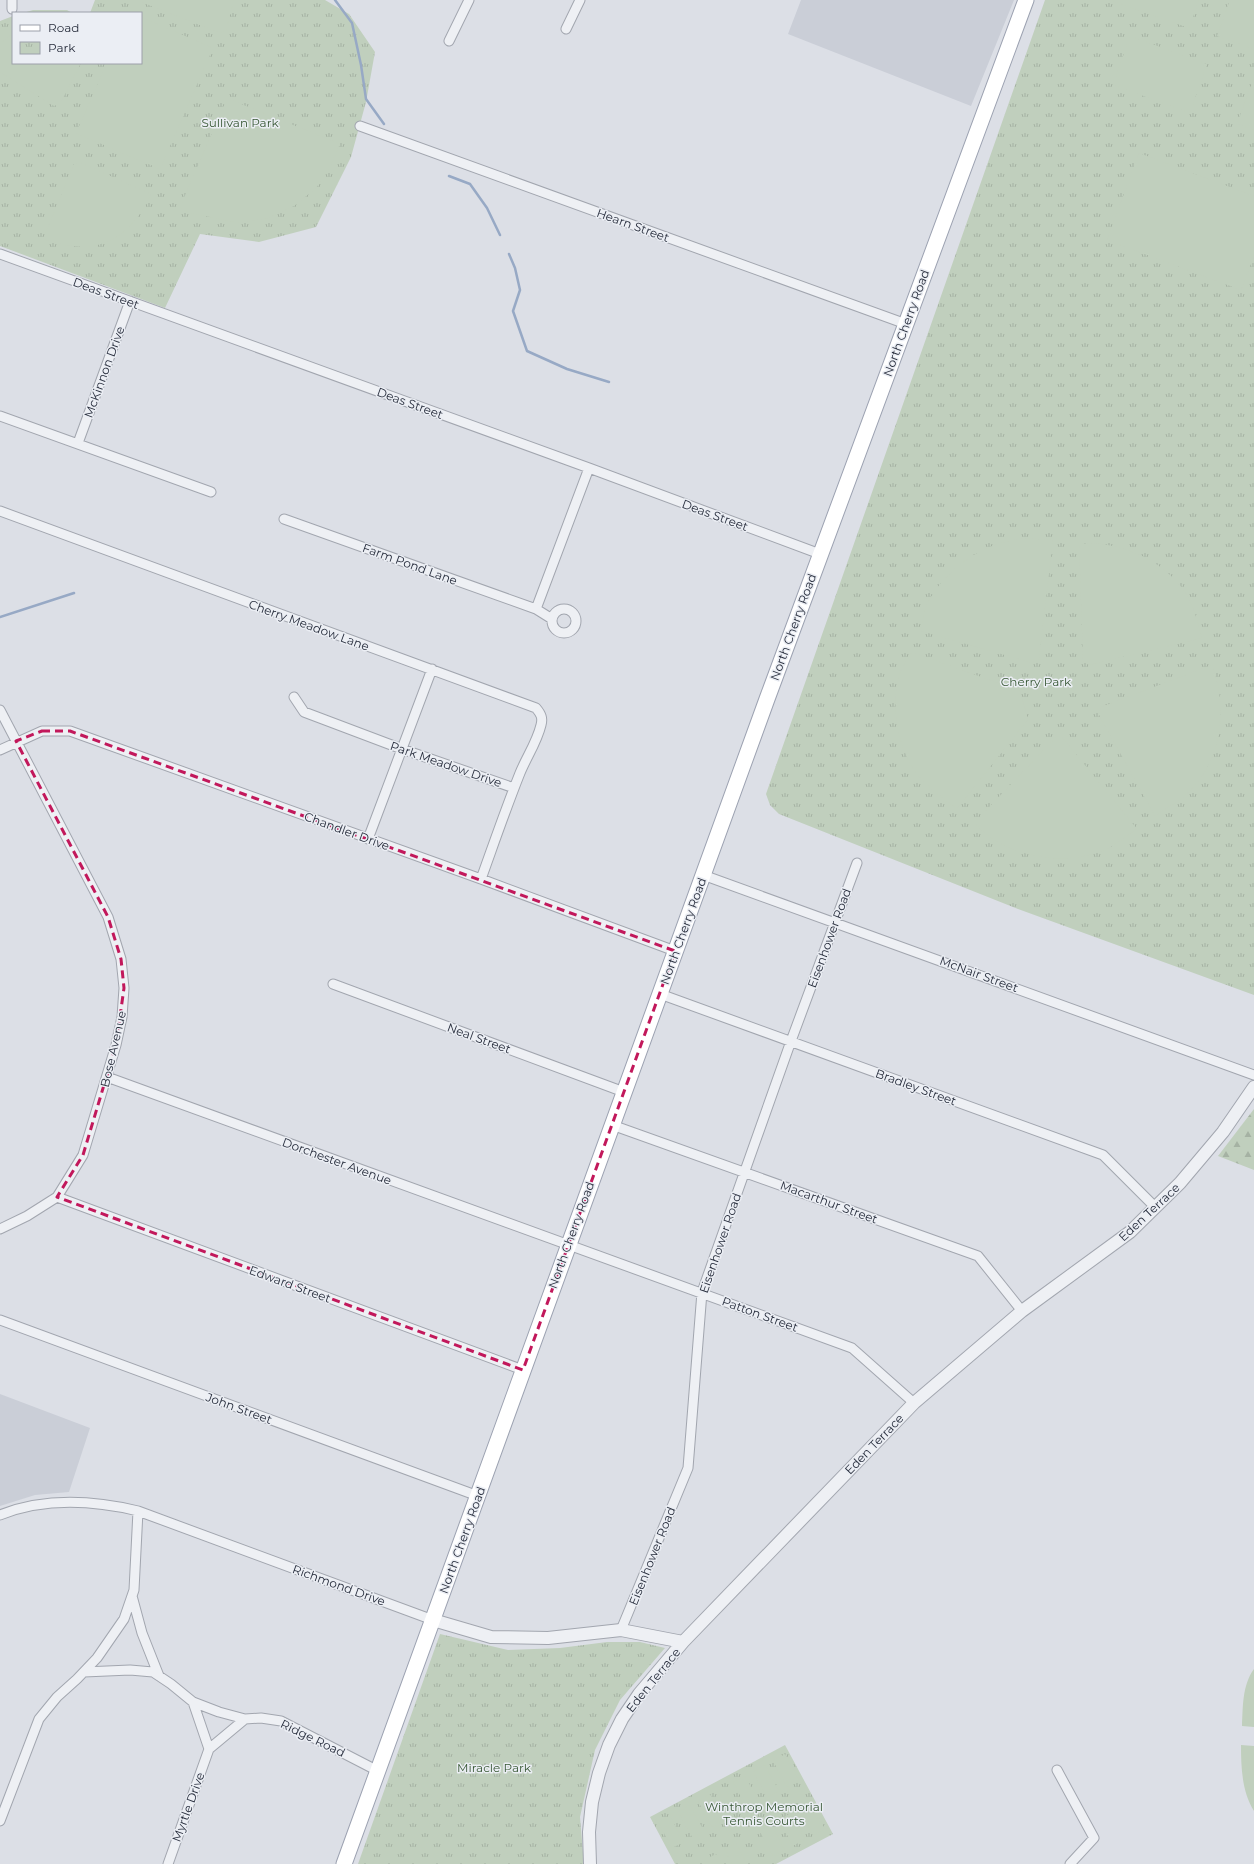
<svg xmlns="http://www.w3.org/2000/svg" width="1254" height="1864" viewBox="0 0 1254 1864" font-family="Montserrat,sans-serif">
<style>
.built{fill:#caced7}
.forest{fill:url(#forest-firs)}
.park{fill:url(#park-tufts)}
.garden{fill:#c0cfbd}
.lines{fill:none;stroke-linecap:round;stroke-linejoin:round}
.stream{stroke:#97a9c5;stroke-width:2.5}
.minor-casing{stroke:#a2a6af;stroke-width:11}
.tertiary-casing{stroke:#a2a6af;stroke-width:14}
.primary-casing{stroke:#9ca2b1;stroke-width:17}
.minor{stroke:#eef0f4;stroke-width:9}
.tertiary{stroke:#eef0f4;stroke-width:12}
.primary{stroke:#fff;stroke-width:15}
.marked{fill:none;stroke:#c2185b;stroke-width:3;stroke-dasharray:8 5;stroke-linejoin:round}
.labels{text-anchor:middle;dominant-baseline:central;stroke-width:3;stroke-linejoin:round;paint-order:stroke}
.park-label{font-size:12px;fill:#375734;stroke:#ebeef4}
.street-label{font-size:12px;fill:#262c3b;stroke:#ebeef4}
</style>
<defs>
<pattern id="forest-firs" width="22" height="20" patternUnits="userSpaceOnUse"><rect width="22" height="20" fill="#c0cfbd"/><path d="M5 1l3.5 6h-7zM16 11l3.5 6h-7z" fill="#a5b2a3"/></pattern>
<pattern id="park-tufts" width="24" height="20" patternUnits="userSpaceOnUse"><rect width="24" height="20" fill="#c0cfbd"/><path d="M3 7l-1-3M5 7V3M7 7l1-3M15 17l-1-3M17 17v-4M19 17l1-3" fill="none" stroke="#a5b2a3"/></pattern>
</defs>
<rect width="100%" height="100%" fill="#dcdfe6"/>
<path class="built" d="M801,0H1014L971,106L788,34Z
M0,1394L90,1428L69,1492L35,1495L0,1506Z"/>
<path class="forest" d="M1254,1109V1170L1218,1156Z"/>
<path class="park" d="M95,0H325L349,14L375,52L366,102L351,157L316,227L259,242L200,234L165,308L0,246V21L13,16V63H141V13H90Z
M1045,0H1254V995L1018,909L779,814L770,805L766,794Z
M33,10H67L72,13H23Z
M440,1634L508,1650L560,1648L607,1642H640L665,1648L620,1700L595,1750L580,1817L584,1864H358Z
M785,1745L833,1834L776,1864H675L650,1817Z"/>
<path class="garden" d="M136,0H234L226,30L220,33Z
M1110,0H1199L1189,28Z
M1230,0H1254V49L1217,36Z
M141,17L213,48L160,169L76,133L107,63H141Z
M13,33V63H81L60,104L54,106L0,72V44Z
M1130,36L1207,64L1190,113L1113,85Z
M1254,77V130L1237,124Z
M231,100L340,144L329,169L316,188L294,206L268,218L240,223L190,213L180,207L225,103Z
M1139,153L1254,196V256L1241,290L1107,240Z
M79,162L151,194C128,243 95,257 43,239L74,164Z
M1022,538L1053,540L1039,659L1033,663L921,631C922,625 923,619 924,613C932,584 967,554 995,545C1004,542 1013,540 1022,538Z
M1093,543C1129,546 1163,561 1185,592C1194,606 1198,623 1202,638L1089,665L1083,661L1079,544Z
M912,652L1020,691L1028,719L957,809C942,797 925,786 914,770C897,743 891,708 899,676C901,668 908,659 912,652Z
M1212,665C1229,712 1222,766 1181,799C1173,805 1163,810 1155,816L1098,713L1101,707Z
M1056,737H1062L1137,829C1128,835 1118,843 1109,848C1073,865 1029,860 996,841C988,837 981,829 974,823Z
M1254,1669V1727L1242,1726C1243,1708 1242,1685 1254,1669Z
M1241,1745L1254,1746V1811C1242,1792 1241,1768 1241,1745Z
M785,1754L799,1780L787,1787L773,1761Z
M765,1765L779,1791L767,1797L753,1772Z
M745,1776L759,1802L747,1808L733,1782Z
M710,1794L724,1820L712,1827L698,1801Z
M811,1803L825,1829L813,1835L799,1809Z
M690,1805L704,1831L692,1837L678,1812Z
M791,1813L805,1839L793,1846L779,1820Z
M670,1816L684,1842L672,1848L658,1822Z
M771,1824L785,1850L773,1856L759,1830Z
M736,1843L747,1864H732L724,1849Z
M716,1854L722,1864H706L704,1860Z"/>
<g class="lines">
<path class="stream" d="M335,0L352,23L361,65L366,99L384,124
M449,176L470,184L487,208L500,235
M509,254L515,268L520,290L513,311L527,351L567,369L609,382
M0,617L74,593"/>
<defs>
<path id="minor" d="M12,0V9
M566,29L580,0
M449,41L469,0
M360,126L906,324
M0,254L589,468L820,554
M0,416L211,492
M78,443L130,301
M0,511L536,708C541,714 543,718 541,725C537,742 527,756 520,773C506,808 494,843 481,879
M284,519L536,609L552,619
M536,609L589,468
M552 621a12 12 0 1 1 24 0a12 12 0 1 1-24 0Z
M294,697L304,712L402,749L514,788
M0,710L108,917L121,959L124,988L122,1017L116,1045L83,1155L57,1197L27,1216L0,1229
M0,750L42,731H70L481,879L675,951
M368,839L432,669
M703,875L1254,1075
M333,984L624,1092
M660,994L1103,1155L1155,1207
M107,1077L852,1348L914,1403
M612,1125L978,1256L1022,1311
M57,1197L523,1370
M0,1320L478,1496
M0,1515C45,1497 92,1500 138,1511L433,1620
M132,1596L142,1633L159,1676
M621,1630L688,1468L702,1292L791,1041L857,863
M84,1672L130,1670L153,1672L171,1684L193,1702L209,1749
M193,1702L219,1712L245,1719
M1057,1770L1094,1838L1070,1864
M0,1821L39,1719L57,1697L77,1679L97,1658L124,1619L134,1590L138,1511
M168,1864L209,1749L245,1719L261,1718L281,1721L378,1771"/>
<path id="tertiary" d="M433,1620L491,1637L548,1638L621,1630L683,1642
M590,1864L589,1832L592,1802L599,1773L609,1745L622,1719L639,1694L683,1642L914,1403L1022,1311L1130,1232L1180,1183L1223,1132L1254,1087"/>
<path id="primary" d="M344,1864L767,699L1026,0"/>
</defs>
<use href="#minor" class="minor-casing"/>
<use href="#tertiary" class="tertiary-casing"/>
<use href="#primary" class="primary-casing"/>
<use href="#minor" class="minor"/>
<use href="#tertiary" class="tertiary"/>
<use href="#primary" class="primary"/>
</g>
<path class="marked" d="M42,731H70L675,951L523,1370L57,1197L83,1155L116,1045L124,988L121,959L108,917L16,741Z"/>
<g class="labels">
<g class="park-label">
<text x="240" y="122">Sullivan Park</text>
<text x="1036" y="681">Cherry Park</text>
<text x="494" y="1767">Miracle Park</text>
<text x="764" y="1806">Winthrop Memorial<tspan x="764" dy="14">Tennis Courts</tspan></text>
</g>
<g class="street-label">
<text transform="translate(633 225) rotate(20)">Hearn Street</text>
<text transform="translate(106 293) rotate(20)">Deas Street</text>
<text transform="translate(906 323) rotate(-70)">North Cherry Road</text>
<text transform="translate(104 372) rotate(-70)">McKinnon Drive</text>
<text transform="translate(410 403) rotate(20)">Deas Street</text>
<text transform="translate(715 515) rotate(20)">Deas Street</text>
<text transform="translate(410 564) rotate(20)">Farm Pond Lane</text>
<text transform="translate(309 625) rotate(20)">Cherry Meadow Lane</text>
<text transform="translate(793 627) rotate(-70)">North Cherry Road</text>
<text transform="translate(446 764) rotate(19)">Park Meadow Drive</text>
<text transform="translate(347 831) rotate(20)">Chandler Drive</text>
<text transform="translate(683 931) rotate(-70)">North Cherry Road</text>
<text transform="translate(829 938) rotate(-70)">Eisenhower Road</text>
<text transform="translate(979 974) rotate(20)">McNair Street</text>
<text transform="translate(479 1038) rotate(20)">Neal Street</text>
<text transform="translate(113 1049) rotate(-77)">Bose Avenue</text>
<text transform="translate(916 1087) rotate(20)">Bradley Street</text>
<text transform="translate(337 1161) rotate(20)">Dorchester Avenue</text>
<text transform="translate(829 1202) rotate(20)">Macarthur Street</text>
<text transform="translate(1149 1212) rotate(-43)">Eden Terrace</text>
<text transform="translate(571 1235) rotate(-70)">North Cherry Road</text>
<text transform="translate(720 1243) rotate(-71)">Eisenhower Road</text>
<text transform="translate(290 1284) rotate(20)">Edward Street</text>
<text transform="translate(760 1314) rotate(20)">Patton Street</text>
<text transform="translate(239 1408) rotate(20)">John Street</text>
<text transform="translate(874 1444) rotate(-46)">Eden Terrace</text>
<text transform="translate(462 1540) rotate(-70)">North Cherry Road</text>
<text transform="translate(652 1556) rotate(-68)">Eisenhower Road</text>
<text transform="translate(339 1585) rotate(20)">Richmond Drive</text>
<text transform="translate(653 1680) rotate(-51)">Eden Terrace</text>
<text transform="translate(313 1738) rotate(26)">Ridge Road</text>
<text transform="translate(188 1807) rotate(-70)">Myrtle Drive</text>
</g>
</g>
<rect x="12" y="12" width="130" height="52" fill="#ebeef4" stroke="#9ca0aa"/>
<rect x="20" y="25" width="20" height="6" fill="#ffffff" stroke="#9ca0aa"/>
<text x="48" y="32" font-size="12" fill="#262c3b">Road</text>
<rect x="20" y="42" width="20" height="12" fill="url(#park-tufts)" stroke="#9ca0aa"/>
<text x="48" y="52" font-size="12" fill="#262c3b">Park</text>
</svg>
